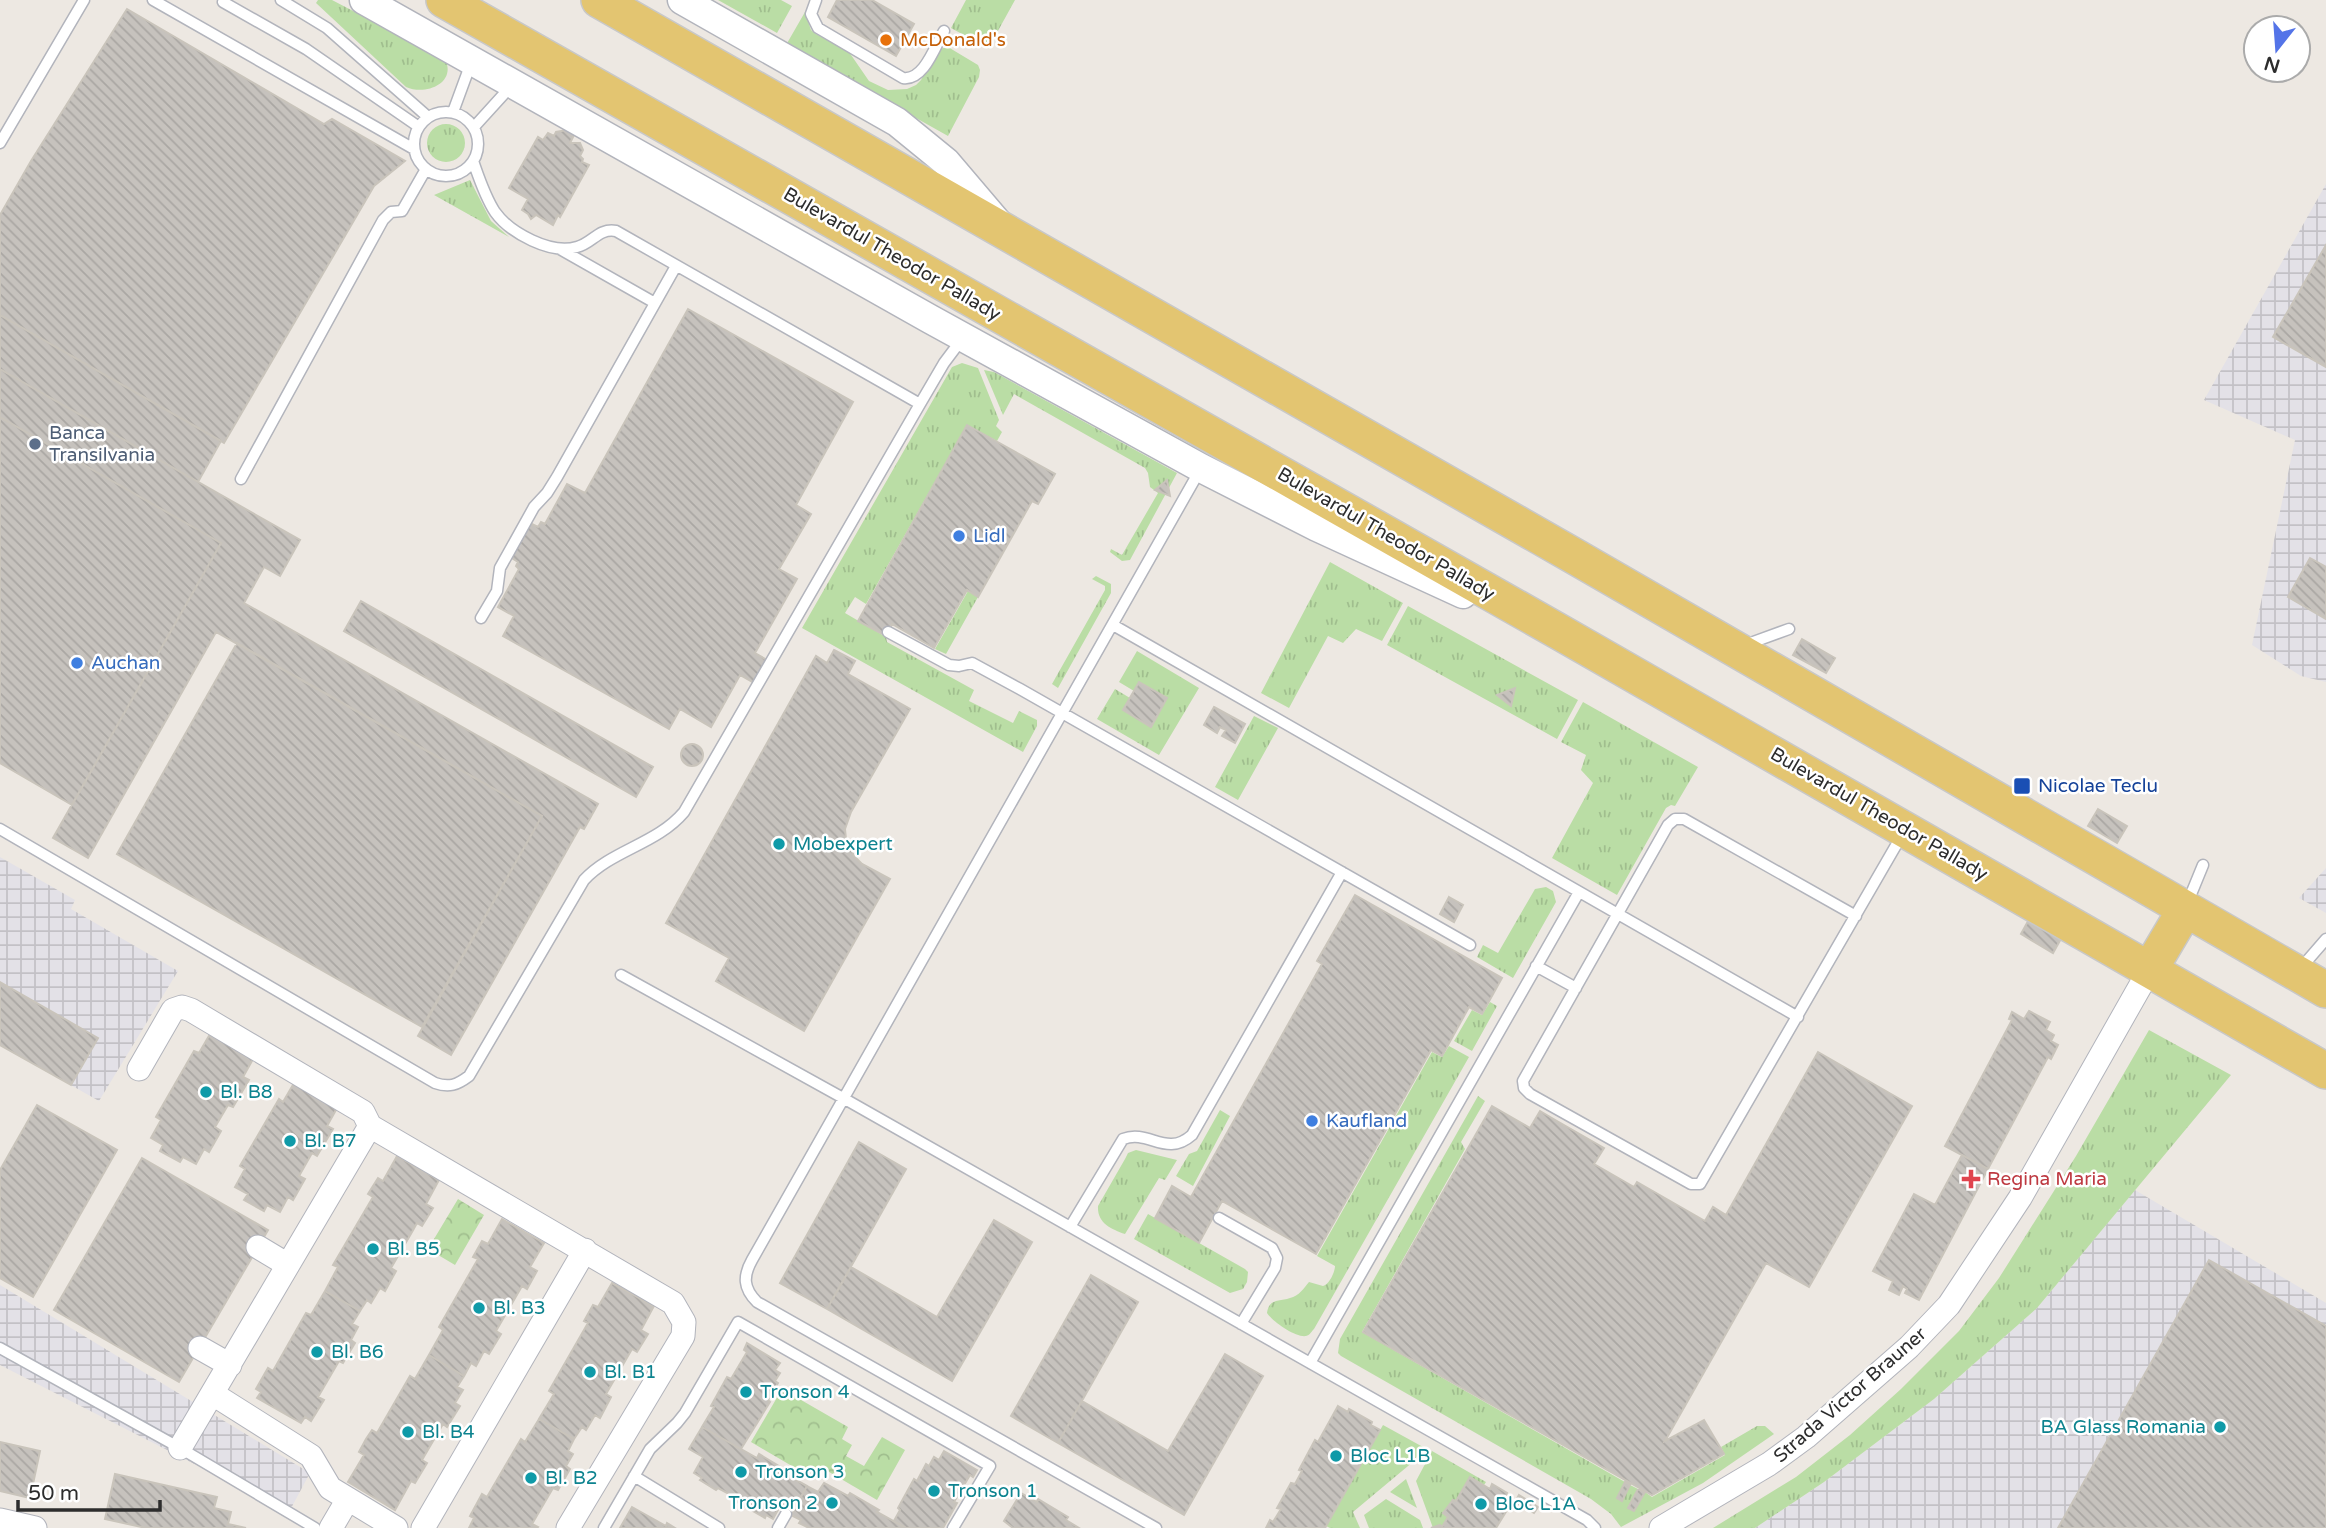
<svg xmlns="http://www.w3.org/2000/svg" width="2326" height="1528" viewBox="0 0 2326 1528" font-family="'Varela Round',sans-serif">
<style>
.industrial{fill:url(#industrial-grid)}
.grass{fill:url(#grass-tufts)}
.park{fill:url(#park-crowns)}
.building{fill:url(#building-back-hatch);stroke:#c9c4bb;stroke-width:2}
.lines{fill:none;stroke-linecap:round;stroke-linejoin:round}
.service-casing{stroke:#b2b4bc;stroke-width:13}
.minor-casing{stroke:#b2b4bc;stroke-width:25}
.tertiary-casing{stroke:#b2b4bc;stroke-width:31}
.primary-casing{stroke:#c8c8c8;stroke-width:38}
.service{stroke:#fff;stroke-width:10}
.minor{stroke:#fff;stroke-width:23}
.tertiary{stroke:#fff;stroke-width:28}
.primary{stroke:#e3c571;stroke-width:35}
.food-dot{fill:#e8710a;stroke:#fff;stroke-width:2.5}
.service-dot{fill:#5c6f8a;stroke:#fff;stroke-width:2.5}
.shop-dot{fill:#3f7fe0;stroke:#fff;stroke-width:2.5}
.transit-dot{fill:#1a4fb4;stroke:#fff;stroke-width:2.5}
.culture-dot{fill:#0f9aa8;stroke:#fff;stroke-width:2.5}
.health-dot{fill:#e0444e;stroke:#fff;stroke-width:2.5}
.labels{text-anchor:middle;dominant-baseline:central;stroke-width:5;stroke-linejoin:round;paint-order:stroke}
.food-label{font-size:19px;fill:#c56008;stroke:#fff;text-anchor:start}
.street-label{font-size:19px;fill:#2d2d2d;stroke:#fff}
.service-label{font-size:19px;fill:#4e5e75;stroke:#fff;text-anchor:start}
.shop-label{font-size:19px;fill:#366cbe;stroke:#fff;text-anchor:start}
.transit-label{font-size:19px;fill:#164399;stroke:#fff;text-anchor:start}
.culture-label{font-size:19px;fill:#0d838f;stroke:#fff;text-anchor:start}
.health-label{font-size:19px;fill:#be3a42;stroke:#fff;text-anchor:start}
</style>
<defs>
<pattern id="industrial-grid" width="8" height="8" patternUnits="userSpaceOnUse" patternTransform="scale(1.75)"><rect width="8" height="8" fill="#e3e1e7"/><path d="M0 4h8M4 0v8" fill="none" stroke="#c3c1c6"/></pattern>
<pattern id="grass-tufts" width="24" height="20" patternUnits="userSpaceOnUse" patternTransform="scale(1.75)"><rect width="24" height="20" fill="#badda5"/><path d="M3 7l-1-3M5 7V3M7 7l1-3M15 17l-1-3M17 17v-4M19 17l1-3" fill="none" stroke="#a0be8e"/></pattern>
<pattern id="park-crowns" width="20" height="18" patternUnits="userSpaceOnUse" patternTransform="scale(1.75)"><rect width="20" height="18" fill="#badda5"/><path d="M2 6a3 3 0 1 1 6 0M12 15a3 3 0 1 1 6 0" fill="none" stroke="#a0be8e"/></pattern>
<pattern id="building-back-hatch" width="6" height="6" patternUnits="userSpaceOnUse" patternTransform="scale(1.75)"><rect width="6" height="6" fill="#c6c2bd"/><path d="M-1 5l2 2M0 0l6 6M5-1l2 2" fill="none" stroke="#aaa7a3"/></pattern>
</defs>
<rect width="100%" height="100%" fill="#ede8e2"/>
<path class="industrial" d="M2326,184V682L2301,676L2252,645L2295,440L2204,400Z
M0,857L75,900L71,909L178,971L99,1101L0,1045Z
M2326,868V913L2299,898Z
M2135,1190L2326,1303V1528H1755L1824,1482L1934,1399L2037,1308Z
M0,1285L310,1473L289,1512L0,1365Z"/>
<path class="grass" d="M318,0H332L445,59C457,83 426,96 406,87L316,3Z
M718,0H781L792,6L777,33Z
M966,0H1015L994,38L982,45L951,28Z
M805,12L811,30L816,34L849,52L869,81L888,90L907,89L916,85L921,80L939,49L948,47L978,65L980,70L979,77L948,136L786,45Z
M427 143a19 19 0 1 1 38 0a19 19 0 1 1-38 0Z
M470,180L491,221L509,237L434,195Z
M962,363L978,368L999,420L996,426L1002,432L997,441L967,425L866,604L855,597L845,613L886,637L887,642L974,690L969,701L1013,723L1019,711L1037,720V726L1023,752L802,628L952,367Z
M984,370L994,372L1177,473L1130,560L1122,561L1110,552L1111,549L1122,555L1158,493L1150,487L1148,473L1145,468L1014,394L1003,415Z
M1330,562L1403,603L1382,641L1356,629L1343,643L1328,636L1289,708L1261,693Z
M1096,576L1111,584V593L1058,688L1052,684L1105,590V586L1092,579Z
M968,591L978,597L946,654L935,649Z
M1408,606L1578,700L1557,739L1387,645Z
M1137,651L1199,688L1159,755L1097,719L1115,689L1130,698L1123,710L1152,726L1167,698L1139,682L1134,691L1119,682Z
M1583,702L1698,767L1675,806L1671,805L1666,808L1617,895L1552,858L1593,783L1581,770L1586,755L1561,742Z
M1254,716L1278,728L1238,800L1215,787Z
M1546,887L1553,891L1556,902L1513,978L1477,957L1483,945L1498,953L1535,889Z
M1490,1002L1497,1006L1472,1051L1454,1041L1472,1010L1482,1015Z
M2149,1030L2231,1075L2037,1308L1934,1399L1824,1482L1755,1528H1713L1796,1477L1850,1435L1901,1389L1959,1331L1999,1278L2076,1156Z
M1449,1046L1469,1057L1314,1329C1311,1332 1310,1335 1306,1336C1296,1338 1272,1321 1267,1313C1269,1298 1279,1302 1290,1298C1299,1296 1304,1288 1309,1282L1323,1286C1329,1285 1335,1272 1335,1266L1317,1256L1432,1052L1442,1057Z
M1478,1096L1485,1101L1461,1142L1465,1149L1362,1332L1625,1482L1617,1498L1622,1501L1630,1485L1638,1489L1628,1507L1634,1511L1645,1492L1652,1497L1725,1455L1721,1447L1757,1426H1765L1774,1434L1703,1483L1621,1527L1611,1514L1591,1499L1341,1356L1338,1353L1340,1339Z
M1220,1110L1230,1116L1193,1186L1176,1176L1189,1154L1197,1151Z
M1136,1150L1177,1160L1165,1180L1159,1178L1125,1234C1111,1229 1097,1223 1098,1206L1125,1159L1128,1153Z
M1148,1214L1245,1269L1248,1272L1247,1282L1243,1289L1230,1293L1134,1239Z
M1383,1425L1423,1447L1414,1461L1353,1512L1360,1528H1330L1326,1526Z
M1432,1451L1486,1482L1484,1485L1470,1477L1442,1527L1433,1528L1416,1481Z
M1406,1479L1417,1508L1390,1492Z
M1386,1499L1420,1520L1423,1528H1369L1364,1515Z"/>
<path class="park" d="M458,1199L484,1215L455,1265L428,1249Z
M782,1389L848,1427L842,1439L852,1445L846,1456L864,1466L882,1437L905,1450L877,1500L824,1469H797L751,1442Z"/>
<path class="building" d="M837,0H872L914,24L896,56L828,17Z
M127,9L324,124L332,119L405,161L374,186L224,443L0,315V215L31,161Z
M567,130L575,133L570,143H580L583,150L580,156L583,159L582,162L589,165L560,217L558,215L553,225L536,215L531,219L528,214L522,210L528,199L509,188L538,137L543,140L548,133L554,136L556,132Z
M2326,245V367L2273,337Z
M688,309L853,402L796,505L811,514L779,569L797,579L755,653L767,660L754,683L740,675L711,727L680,709L669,729L503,636L514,616L498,607L519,569L516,566L518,562L510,557L530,523L538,527L541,522L545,524L567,484L585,493Z
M0,315L221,441L198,482L0,369Z
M0,369L300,540L280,576L264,567L244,603L598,804L584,829L580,827L451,1055L418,1036L542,816L216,632L88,858L53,838L221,543L0,417Z
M0,417L221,543L72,805L0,763Z
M967,425L1055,474L1038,504L1032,501L978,597L967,590L934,648L892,624L886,636L858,621Z
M1167,480L1170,496L1155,490Z
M2310,558L2326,567V619L2288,597Z
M361,601L653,767L636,797L344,631Z
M1802,639L1835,658L1826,673L1793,655Z
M237,643L542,816L422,1027L117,854Z
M834,650L855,661L848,674L910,709L851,812L845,829L846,839L854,856L862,864L890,879L804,1031L716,981L729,958L666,923L816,656L827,663Z
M1139,682L1167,698L1151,727L1123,710Z
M1515,688L1511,706L1497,695Z
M1214,707L1245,724L1235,743L1222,736L1226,730L1220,727L1217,733L1204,725Z
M681 755a11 11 0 1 1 22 0a11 11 0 1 1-22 0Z
M2098,809L2127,826L2117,843L2088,826Z
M1355,895L1502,978L1482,1014L1469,1007L1442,1056L1431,1050L1316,1254L1222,1201L1199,1243L1155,1218L1172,1186L1191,1197L1322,964L1317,961Z
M1449,897L1463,905L1454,922L1440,914Z
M2031,916L2063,935L2053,953L2021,934Z
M0,982L98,1038L71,1085L0,1045Z
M2029,1011L2050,1022L2046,1030L2054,1035L2051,1041L2058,1045L2051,1059L2048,1057L1988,1169L1945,1146L2012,1020L2009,1019L2012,1012L2024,1019Z
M210,1034L253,1059L243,1077L249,1080L233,1107L228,1105L215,1127L221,1131L209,1152L204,1149L196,1164L183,1157L180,1162L160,1151L163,1145L151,1138L161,1120L156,1117L194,1051L199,1053Z
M1818,1052L1912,1106L1809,1287L1766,1263L1665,1441L1704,1420L1724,1454L1652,1495L1363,1332L1492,1106L1530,1128L1540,1111L1557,1121L1604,1148L1594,1164L1634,1187L1637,1182L1705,1221L1713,1207L1726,1215Z
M294,1083L337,1108L327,1126L333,1129L317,1156L312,1153L299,1176L305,1179L293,1200L288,1197L280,1212L267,1205L264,1211L244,1200L248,1194L235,1187L245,1169L240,1166L279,1099L283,1102Z
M37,1105L117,1150L33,1297L0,1278V1170Z
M859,1142L906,1169L827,1309L780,1283Z
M1962,1155L1988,1169L1919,1300L1905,1293L1907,1289L1903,1286L1899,1295L1889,1290L1893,1281L1873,1271L1914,1194L1935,1205Z
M397,1156L439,1180L426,1204L433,1208L422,1226L417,1223L412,1232L391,1268L396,1271L385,1291L380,1288L371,1303L367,1300L360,1311L325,1291L338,1267L333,1265L373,1197L368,1194L378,1178L383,1181Z
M142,1158L268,1230L179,1382L54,1310Z
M502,1219L544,1243L530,1267L537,1271L527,1289L522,1286L496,1331L501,1334L489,1354L484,1351L476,1366L471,1363L464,1376L429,1355L443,1330L439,1327L478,1259L473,1257L482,1241L488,1244Z
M994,1220L1032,1242L952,1381L827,1309L851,1267L937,1317Z
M2209,1260L2326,1326V1528H2058Z
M1091,1275L1138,1302L1058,1443L1011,1416Z
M612,1283L654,1306L641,1330L648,1334L637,1352L632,1349L606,1394L611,1397L600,1418L595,1415L586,1430L582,1427L574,1439L539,1419L554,1394L549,1391L588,1323L584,1321L593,1305L598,1307Z
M325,1291L360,1311L352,1324L358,1327L351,1340L355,1343L343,1363L339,1361L318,1397L324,1400L311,1421L305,1417L301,1423L257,1398L261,1392L256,1389L268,1368L273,1371L306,1313L311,1315Z
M747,1343L780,1363L775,1370L780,1373L775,1381L778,1383L768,1400L770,1402L741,1449L702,1427L714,1407L711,1406L727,1377L731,1379L747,1352L744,1350Z
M1225,1354L1263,1376L1184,1515L1058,1443L1082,1401L1168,1451Z
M429,1355L464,1376L457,1387L463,1390L455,1403L460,1406L447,1427L443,1424L422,1460L427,1463L415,1483L411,1481L395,1510L348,1482L364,1455L359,1452L366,1439L372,1430L377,1433L410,1376L415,1379Z
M1338,1406L1348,1412L1349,1409L1372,1422L1371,1425L1380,1430L1325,1528H1266L1270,1520L1273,1522L1281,1509L1277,1508L1291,1483L1295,1484L1302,1471L1299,1470L1315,1440L1318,1442Z
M539,1419L574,1439L568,1451L573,1454L566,1466L570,1469L558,1490L553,1488L532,1524L538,1527L537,1528H469L474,1518L470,1516L482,1494L487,1497L521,1439L525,1442Z
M702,1427L757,1458L759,1454L789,1472L787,1475L807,1486L791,1515L779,1508L773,1519L766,1515L765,1518L732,1499L733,1496L718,1488L716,1490L700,1480L702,1478L694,1473L703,1457L689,1449Z
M0,1442L40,1451L30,1498L0,1491Z
M944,1451L977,1470L973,1477L970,1475L954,1502L957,1503L943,1528H906L894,1521L900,1510L898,1508L914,1479L917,1481L926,1464L929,1466L934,1457L939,1460Z
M115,1474L217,1497L214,1508L231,1512L228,1524L246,1528H146L105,1519Z
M1470,1477L1490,1489L1492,1484L1507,1493L1505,1498L1512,1502L1496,1528H1431L1440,1525L1442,1527L1448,1517L1443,1513L1453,1500L1456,1501Z
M1625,1482L1630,1485L1622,1501L1617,1498Z
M824,1483L848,1496L850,1493L879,1510L877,1512L906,1528H809L799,1523L801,1520L791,1515L807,1486L818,1492Z
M1638,1489L1645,1492L1634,1511L1628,1508Z
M1021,1493L1037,1502L1038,1499L1068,1517L1066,1520L1079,1528H1013L1004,1521Z
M1519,1495L1538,1507L1534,1513L1515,1502Z
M632,1507L666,1526L667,1523L675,1528H620Z"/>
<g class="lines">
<defs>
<path id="service" d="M153,0L414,149
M281,0L327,28L428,117
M816,0L811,14L818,28L903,78C924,81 935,46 944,31
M223,2L306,49L419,127
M414 144a32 32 0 1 1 64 0a32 32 0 1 1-64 0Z
M453,112L471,63
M474,127L512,85
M0,143L84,0
M473,161C479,178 485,197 495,212C510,233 551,255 577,247C593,243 598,228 616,231L920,404
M560,249L655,303
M241,479L383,220L391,212L402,211L426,169
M481,618L497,591L500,568L534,507L547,493L557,477L676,266
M1113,625L1798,1017
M888,632L949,665L959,666L972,663L1020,689L1470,945
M1745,645L1789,629
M0,829L435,1083C449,1088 457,1085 469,1076L584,880C612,850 657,844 684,812L920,404L944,363L962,339
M2187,904L2203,865
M1856,916L1684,819H1675L1668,825L1536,1058L1523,1081L1524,1088L1530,1094L1691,1184H1700L1902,835
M1536,966L1576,988
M2300,969L2326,939
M621,975L843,1098L1587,1520L1595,1528
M1219,1218L1272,1248L1277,1258L1275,1268L1241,1324
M1070,1227L1123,1139C1149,1129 1166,1158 1192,1135L1342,872
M0,1348L180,1448L315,1528
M1310,1363L1579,892
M634,1476L719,1528
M604,1528L650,1449L677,1423L685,1413L738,1322L990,1466L953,1528
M778,1528L786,1514
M1156,1528L757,1302C743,1288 743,1276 752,1260L1200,470"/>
<path id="minor" d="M139,1069L173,1010L182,1007L191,1010L363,1112L370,1126L673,1303L684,1322L683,1336L568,1528
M258,1247L288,1265
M200,1348L230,1365
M213,1394L311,1456L330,1488L396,1528
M180,1448L370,1126
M0,1520L35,1528
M331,1528L348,1499
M423,1528L585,1250
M1661,1528L1769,1464L1806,1437L1909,1347L1949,1305L2020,1198L2150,969"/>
<path id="tertiary" d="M364,0L930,319L1201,468L1317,527L1463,594
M682,0L897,122L946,162L997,222"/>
<path id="primary" d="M444,0L1563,634L2326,1071
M599,0L1574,556L2326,990
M2150,969L2185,910"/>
</defs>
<use href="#service" class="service-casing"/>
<use href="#minor" class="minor-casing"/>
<use href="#tertiary" class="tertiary-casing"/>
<use href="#primary" class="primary-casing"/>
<use href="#service" class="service"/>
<use href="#minor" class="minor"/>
<use href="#tertiary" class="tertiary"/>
<use href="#primary" class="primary"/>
</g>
<circle class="food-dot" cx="886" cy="40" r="7"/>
<circle class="service-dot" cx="35" cy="444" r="7"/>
<g class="shop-dot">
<circle cx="959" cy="536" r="7"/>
<circle cx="77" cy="663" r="7"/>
<circle cx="1312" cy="1121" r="7"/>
</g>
<rect class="transit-dot" x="2013" y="777" width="18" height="18" rx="3.5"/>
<g class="culture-dot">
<circle cx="779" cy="844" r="7"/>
<circle cx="206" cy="1092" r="7"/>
<circle cx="290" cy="1141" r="7"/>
<circle cx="373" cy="1249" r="7"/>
<circle cx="479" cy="1308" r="7"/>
<circle cx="317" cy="1352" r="7"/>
<circle cx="590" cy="1372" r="7"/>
<circle cx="746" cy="1392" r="7"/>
<circle cx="2220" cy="1427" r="7"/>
<circle cx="408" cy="1432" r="7"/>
<circle cx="1336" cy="1456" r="7"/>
<circle cx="741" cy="1472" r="7"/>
<circle cx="531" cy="1478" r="7"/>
<circle cx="934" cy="1491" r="7"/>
<circle cx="832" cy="1503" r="7"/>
<circle cx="1481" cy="1504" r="7"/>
</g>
<path class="health-dot" d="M1967.5 1168.5h7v7h7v7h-7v7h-7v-7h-7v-7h7z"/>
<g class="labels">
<g class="food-label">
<text x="900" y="40">McDonald's</text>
</g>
<g class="street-label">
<text transform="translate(892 254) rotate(30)">Bulevardul Theodor Pallady</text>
<text transform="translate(1386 534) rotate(30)">Bulevardul Theodor Pallady</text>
<text transform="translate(1879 814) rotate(30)">Bulevardul Theodor Pallady</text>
<text transform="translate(1850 1395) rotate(-41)">Strada Victor Brauner</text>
</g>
<g class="service-label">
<text x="49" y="433">Banca<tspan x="49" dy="22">Transilvania</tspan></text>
</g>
<g class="shop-label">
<text x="973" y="536">Lidl</text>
<text x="91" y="663">Auchan</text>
<text x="1326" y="1121">Kaufland</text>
</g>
<g class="transit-label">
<text x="2038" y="786">Nicolae Teclu</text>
</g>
<g class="culture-label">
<text x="793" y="844">Mobexpert</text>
<text x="220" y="1092">Bl. B8</text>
<text x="304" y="1141">Bl. B7</text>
<text x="387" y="1249">Bl. B5</text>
<text x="493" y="1308">Bl. B3</text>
<text x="331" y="1352">Bl. B6</text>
<text x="604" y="1372">Bl. B1</text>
<text x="760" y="1392">Tronson 4</text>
<text x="2206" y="1427" text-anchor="end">BA Glass Romania</text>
<text x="422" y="1432">Bl. B4</text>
<text x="1350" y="1456">Bloc L1B</text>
<text x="755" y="1472">Tronson 3</text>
<text x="545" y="1478">Bl. B2</text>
<text x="948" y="1491">Tronson 1</text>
<text x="818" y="1503" text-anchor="end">Tronson 2</text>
<text x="1495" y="1504">Bloc L1A</text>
</g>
<g class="health-label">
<text x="1987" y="1179">Regina Maria</text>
</g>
</g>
<g transform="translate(2277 49) rotate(197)"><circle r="33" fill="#ffffff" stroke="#ababab" stroke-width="2"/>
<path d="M0-5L12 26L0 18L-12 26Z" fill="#5474e8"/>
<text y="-10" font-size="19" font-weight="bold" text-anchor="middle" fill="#2d2d2d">N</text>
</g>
<path d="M18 1500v10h142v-10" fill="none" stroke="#2d2d2d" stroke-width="3.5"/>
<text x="28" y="1500" font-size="21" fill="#2d2d2d" stroke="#ffffff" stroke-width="5" paint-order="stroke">50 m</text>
</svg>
